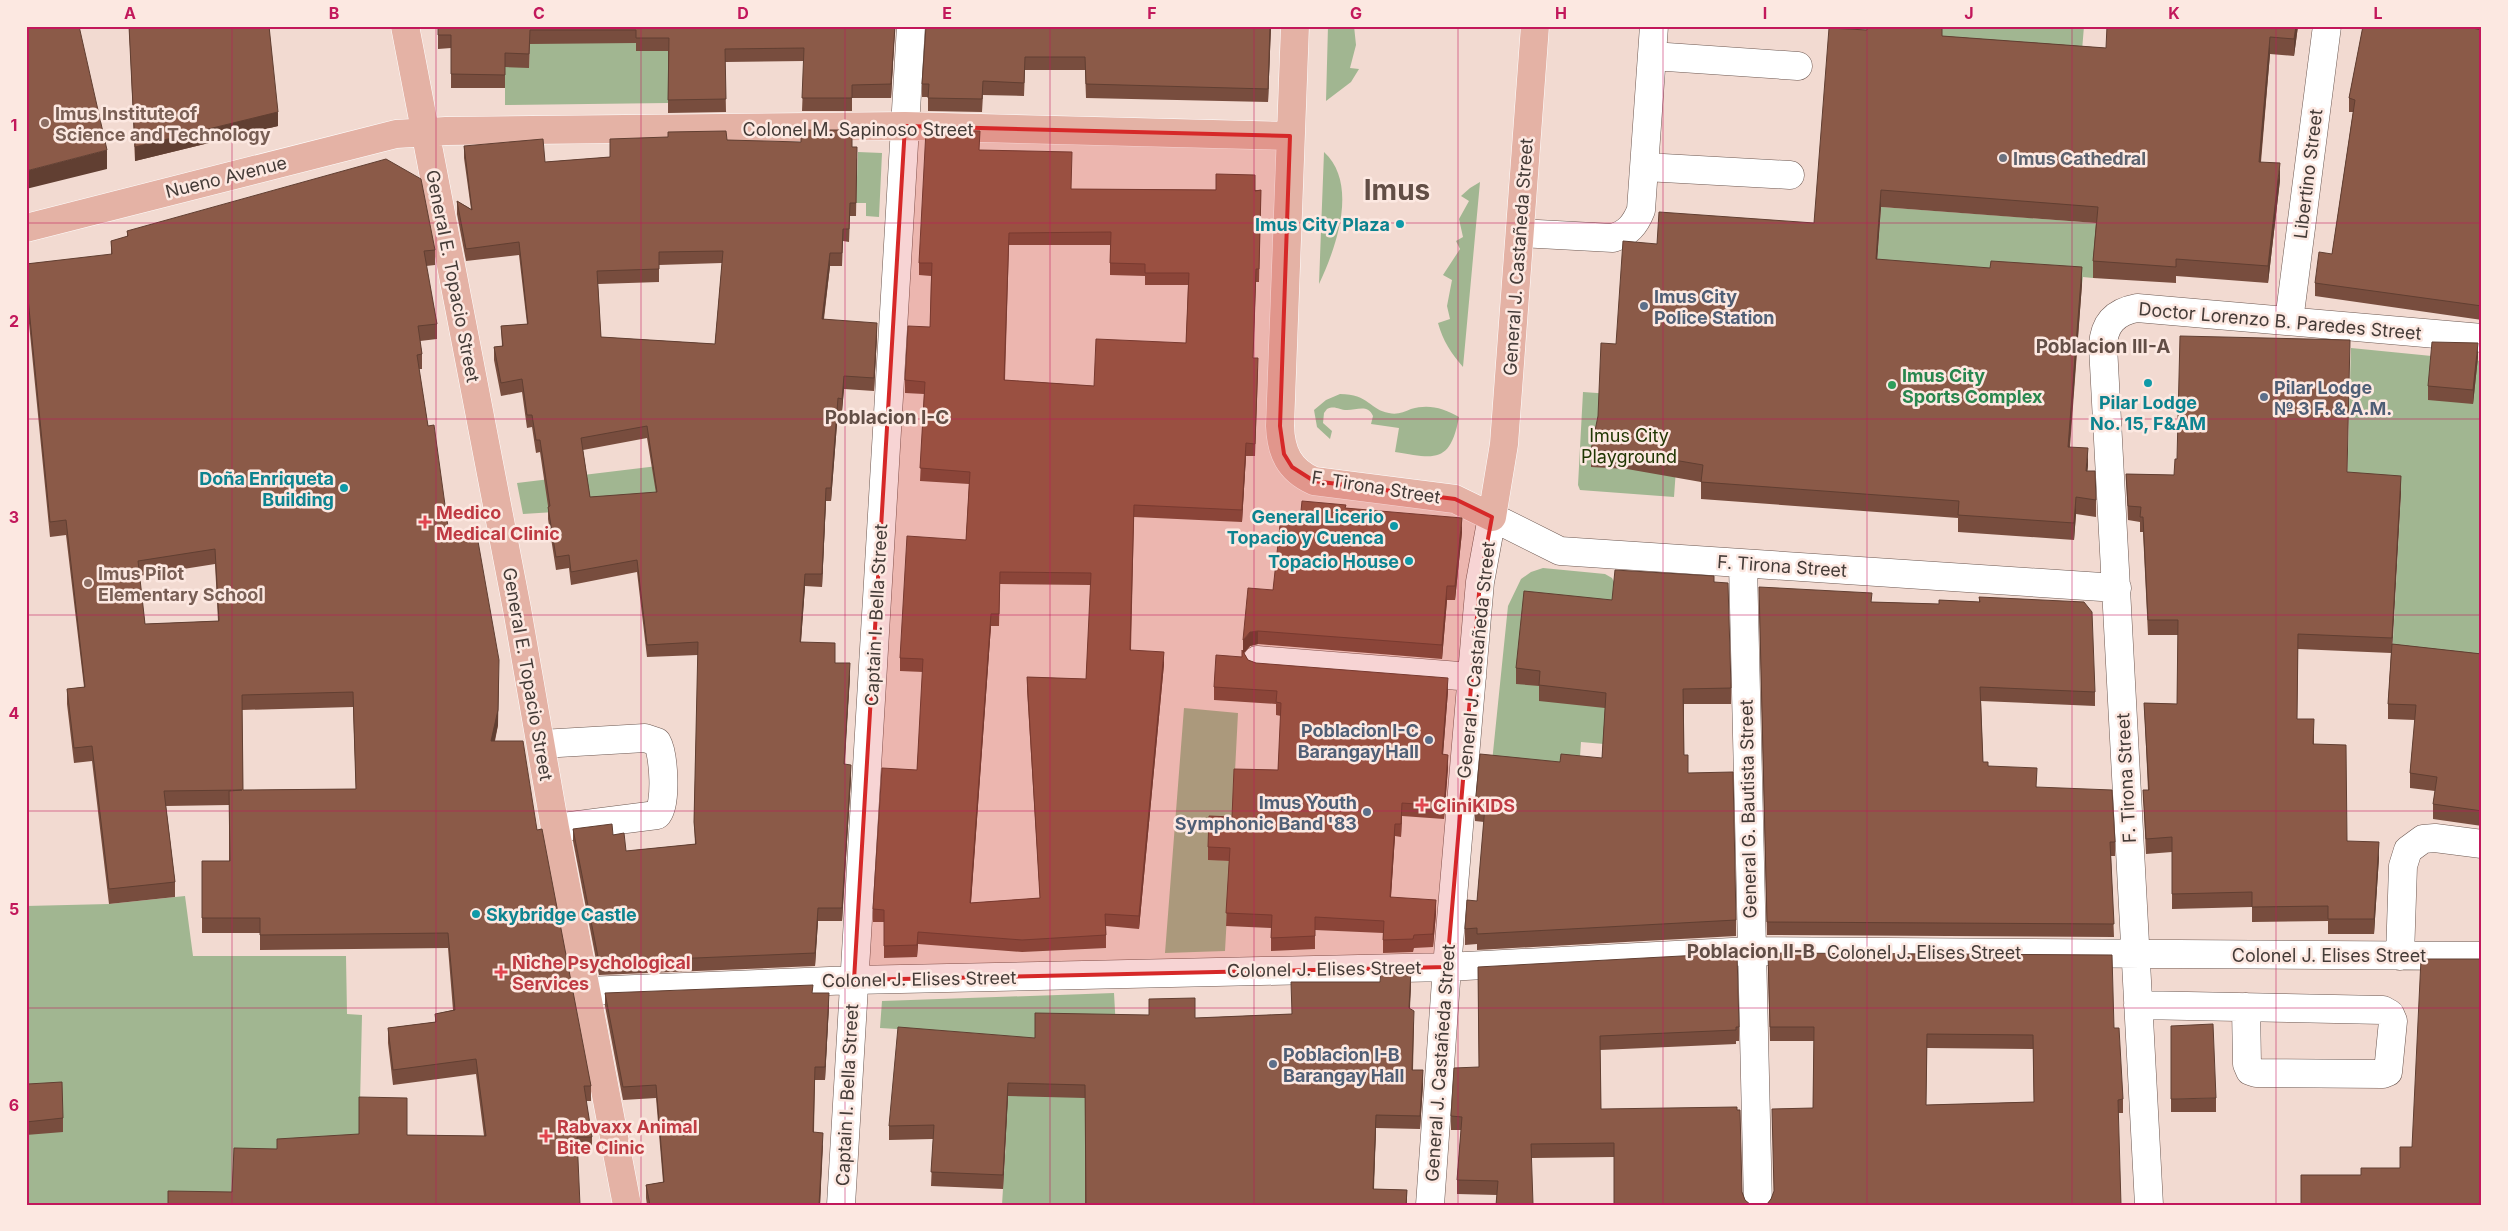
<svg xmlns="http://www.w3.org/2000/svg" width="2508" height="1231" viewBox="0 0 2508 1231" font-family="Inter,sans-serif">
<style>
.green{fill:#a1b691}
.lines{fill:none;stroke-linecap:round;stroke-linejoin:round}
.minor-casing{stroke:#6d5851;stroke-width:29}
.major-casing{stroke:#fff;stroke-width:29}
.minor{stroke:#fff;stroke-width:28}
.major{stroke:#e4b2a5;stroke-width:28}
.wall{fill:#784d3e;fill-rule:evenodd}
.shaded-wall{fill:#613f32}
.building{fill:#8b5a48;stroke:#613f32;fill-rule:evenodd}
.marked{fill:#d62828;fill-opacity:0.2;stroke:#d62828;stroke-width:4;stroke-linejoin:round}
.grid{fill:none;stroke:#c2185b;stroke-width:1;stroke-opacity:0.55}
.education-dot{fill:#8d6e63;stroke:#fce8e1;stroke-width:2}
.worship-dot{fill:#6b7280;stroke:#fce8e1;stroke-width:2}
.culture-dot{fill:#0f9aa8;stroke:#fce8e1;stroke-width:2}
.service-dot{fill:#5c6f8a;stroke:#fce8e1;stroke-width:2}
.leisure-dot{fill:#2e9e5b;stroke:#fce8e1;stroke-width:2}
.health-dot{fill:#e0444e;stroke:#fce8e1;stroke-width:2}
.labels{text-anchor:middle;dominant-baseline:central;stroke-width:5;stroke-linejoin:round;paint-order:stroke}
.education-label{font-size:18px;font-weight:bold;fill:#785e54;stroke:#fce8e1;text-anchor:start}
.street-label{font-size:18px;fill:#443b37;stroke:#fce8e1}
.worship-label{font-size:18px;font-weight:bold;fill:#5b616d;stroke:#fce8e1;text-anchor:start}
.culture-label{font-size:18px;font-weight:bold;fill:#0d838f;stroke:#fce8e1;text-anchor:end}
.service-label{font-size:18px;font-weight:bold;fill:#4e5e75;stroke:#fce8e1;text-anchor:start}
.leisure-label{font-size:18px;font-weight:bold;fill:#27864d;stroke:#fce8e1;text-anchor:start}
.park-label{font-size:18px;fill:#203703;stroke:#fce8e1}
.health-label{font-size:18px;font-weight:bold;fill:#be3a42;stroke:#fce8e1;text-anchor:start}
.neighbourhood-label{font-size:19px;font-weight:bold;fill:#624e46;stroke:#fce8e1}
.town-label{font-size:28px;font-weight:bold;fill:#624e46;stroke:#fce8e1}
.neatline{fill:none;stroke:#c2185b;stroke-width:2}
.grid-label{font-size:16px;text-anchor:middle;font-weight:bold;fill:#c2185b}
</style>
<rect width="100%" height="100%" fill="#f2dad1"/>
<path class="green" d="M636,26V51H669L668,103L505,105V67H529L530,44Z
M1328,26H1354L1356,45L1350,68L1359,69L1351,82L1326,101Z
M1831,26H2084L2081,63L1829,45Z
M858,152L882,153L879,217L866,216V203H856Z
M1324,152C1359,184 1336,248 1319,284Z
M1480,182L1463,367C1451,353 1443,341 1438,323L1450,319L1447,306L1452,280L1443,275L1460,249L1456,241L1463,237L1459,219L1469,201L1461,196L1470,188Z
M1881,207L2098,223L2093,278L2083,277L2082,284L1876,276Z
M2351,348L2482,361V669L2392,658L2401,491L2347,487Z
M1583,392L1681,399L1674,497L1580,490L1578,485Z
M1340,394C1369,394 1370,410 1389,413C1397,415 1404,412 1411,409C1429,404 1443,408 1459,417C1450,465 1434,458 1395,452L1399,428L1371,424L1373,416C1368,404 1357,410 1347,410C1339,410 1335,405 1327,409L1324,413L1323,423L1332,431L1330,439L1317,427L1314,410L1326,400Z
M666,465L665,505L523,514L517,483Z
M1543,568L1605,574L1612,578L1614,582L1604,744L1581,742L1579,772H1491L1508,606L1521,579L1531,572Z
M1184,708L1238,713L1232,830L1208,859L1230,861L1225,951L1165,953Z
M185,896L193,956H346L347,1014L362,1015L359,1149L232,1205H26V906L109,904Z
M1114,993L1122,1136L1085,1137V1205H1002L1006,1139L980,1034L880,1028L882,1001Z"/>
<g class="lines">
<defs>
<path id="minor" d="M1652,56L1798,66
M1645,167L1790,175
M1521,233L1613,238C1628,233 1635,225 1641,210L1654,26
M2289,321L2327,26
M1743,564L1758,1205
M1257,660L1472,677
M541,744L645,738L657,742C664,754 667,806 657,815L555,828
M2400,956L2403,866L2408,850L2423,839L2435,838L2482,844
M586,991L854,980L1447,967L1751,951L2482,956
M2138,1005L2383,1010L2390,1014L2393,1021L2388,1072L2383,1074L2256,1073L2250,1071L2247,1064L2246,1007
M841,1205L911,26
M1430,1205L1447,967L1477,616L1480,582L1492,517L1560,551L2117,588
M2149,1205L2103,346C2104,324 2115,312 2137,308L2482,338"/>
<path id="major" d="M405,26L517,609L555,828L627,1205
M1295,26L1280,426C1281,452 1289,470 1314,481L1455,499L1492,517L1504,444L1535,26
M26,228L396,134L446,131L905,126L1290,136"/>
</defs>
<use href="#minor" class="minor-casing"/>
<use href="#major" class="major-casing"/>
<use href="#minor" class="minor"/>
<use href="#major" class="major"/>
</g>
<path class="wall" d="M129,26H269L278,126L135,161Z
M438,26H895L891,98H852V111H802L804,61L725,62L726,112L668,113V51H636V43L530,44L529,68L505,67V88H451V48L438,49Z
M926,26H1271L1268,102L1086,98L1085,70H1025L1024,96L983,95L982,112L928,111V97H922V84Z
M2298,26L2294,56L2270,54L2261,162L2280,180L2268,283L2176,276V283L2093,278V261L2096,223L1881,207L1877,260L2082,284L2070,447L2088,465L2087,471L2096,500V517L2076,514L2074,540L1958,532V518L1701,499V482L1627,469L1591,467V450L1616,344L1657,244L1814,223L1942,36L2106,48Z
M2363,26H2464L2482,30V320L2315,296V283L2332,254L2353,112H2349V98Z
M727,140L852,147L857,160L856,216H850L849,242L843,241L842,266H830L824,319L877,335L874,391L844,389L842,411H838L831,501H826L822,587L805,586L801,642L835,663L850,676L844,764L851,778L842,921H818L815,966L599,975L573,841V829L613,835L626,851L695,844L694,822L698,655L647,657L637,572L571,585L569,568L556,570L548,519V506L540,452L536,453L532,427L527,428L522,392L501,396L494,360V347L502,346L501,326L527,324L519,255L466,261L457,214V201L471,209L464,158V146L545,162L610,157ZM722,263L715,344L601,337L598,284L659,282V265ZM647,438L656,493L590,497L583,450Z
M980,150L1071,189L1261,190L1259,282H1256L1253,358L1258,370L1255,456H1246L1242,522L1134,517L1131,650L1164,664L1139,929L1106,926V948L1022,952L918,944L917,957L884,958V922H873V909L917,770L923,672L900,671V658L966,540L969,484L920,481L924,394L905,393V380L930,327L931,276L919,275V263ZM1009,245H1110V275L1145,276V285H1188L1186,343L1094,386L1005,380ZM1000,584L1091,585L1086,679L1027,677V690L1040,898L971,903L991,626H999Z
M127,231L435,250V265L426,266L437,324V339L420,341L422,354V369H419L428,426L449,534L498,725L495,741L537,830L591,1086V1101H586L592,1137V1152H577L232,1192L277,1149L407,1135L484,1136L476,1074L393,1085L388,1043V1028L435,1022V1014L453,1010L448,948L260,950V933H202V861H229V805L166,806L175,882V897L109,904L92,761L74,763L67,704V689L84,687L66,535L50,537L26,293V264L111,255V241L127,237ZM215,564L218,621L145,624L139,576ZM353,707L356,789L243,790L242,710Z
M2478,357L2473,404L2428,400V386Z
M2347,472L2401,491L2392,644L2482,654V826L2433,819V804L2435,791L2410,788V773L2415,720L2388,719V704L2391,653L2298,649L2297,719L2314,734V744L2347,841L2379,857L2374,934H2328V921L2252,922V907L2172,909V852L2146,854L2143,790H2148L2144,703L2177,704L2178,635H2148L2143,532H2140V522L2128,520L2126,474L2174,475Z
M1346,508L1462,532L1455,600H1447L1442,659L1258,644L1250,646L1244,653L1248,660L1256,663L1448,691L1443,754L1448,767L1444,819L1402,816L1401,837L1395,836L1391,897L1436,913L1433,947L1414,948L1413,952L1383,953V933L1315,930V949L1271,951V928L1226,926L1229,861L1208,860V847L1232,817L1278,770L1281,716L1276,715V704L1214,700V687L1242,657L1243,652L1273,590L1300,521Z
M1714,582L1731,688V704H1684V755L1688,773L1736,920V936L1477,950V944L1465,945V929L1477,901L1484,822L1475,821V806L1602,758L1605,708L1539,701V686L1516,684V668L1612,600Z
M1979,597L2095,692V706L1981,701L1983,762L1988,766L2037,787L2115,842V856H2111L2114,937L1767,935L1759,600L1872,602L1939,604V600L1979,602Z
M1478,967L1739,1027V1041H1736V1044L1600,1050L1601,1109L1742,1192L1745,1200L1750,1205L1614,1157L1532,1158L1496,1205L1497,1195L1457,1194V1180L1461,1130H1451V1116L1479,1067Z
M1768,967L2114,1028L2123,1099V1113H2118L1767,1204L1771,1199L1813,1108L1814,1041H1770ZM1927,1048L2033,1049L2034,1102L1926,1105Z
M1411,983L1410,1009L1414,1025L1413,1070L1423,1084L1420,1129L1376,1128L1374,1189L1407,1190V1205H1085V1098L1008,1096L1003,1189L931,1186L933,1139L889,1140V1126L1035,1038L1195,1018L1291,1014Z
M605,993H813L829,1005L825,1080H815L814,1132L823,1146L820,1205H647L646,1198V1185L663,1182L656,1098L623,1100L605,1006Z
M26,1063L28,1084L63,1118V1132L26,1135Z
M2216,1098V1112H2171V1099Z"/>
<path class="shaded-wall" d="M895,26L891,98V84Z
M1270,26H1271L1268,102V89Z
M2296,26H2298L2294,56V39Z
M2270,37V54L2259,178V162Z
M278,112V126L135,161V147Z
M107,150V169L26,189V171Z
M2280,163V180L2268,283V266Z
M1881,190V207L1876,276V259Z
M830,253V266L822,331V319Z
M2082,267V284L2068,464V447Z
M877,323V335L874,391V378Z
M2478,343V357L2473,404V390Z
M844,376V389L842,411V399Z
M838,398V411L831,501V488Z
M1246,443V456L1242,522V510Z
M2088,448V465L2086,488V471Z
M2401,476V491L2392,653V638Z
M826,488V501L822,587V574Z
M2076,497V514L2074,540V523Z
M1462,518V532L1455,600V586Z
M805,574V586L800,654V642Z
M1447,586V600L1442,659V645Z
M991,614V626L970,915V903Z
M1258,631V644L1250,646L1243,654V640L1250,632Z
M1164,652V664L1139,929V916Z
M850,663V676L844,777V764Z
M499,675L498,725L491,756V741Z
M1448,678V691L1442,767V754Z
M1448,755V767L1444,819V806Z
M851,765V778L842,921V908Z
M1402,803V816L1401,837V824Z
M1395,824V836L1390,910V897Z
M2379,842V857L2374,934V919Z
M1436,900V913L1433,947V934Z
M818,908V921L815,966V953Z
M918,932V944L917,957V945Z
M1411,970V983L1409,1022V1008Z
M829,993V1005L825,1080V1067Z
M1423,1070V1084L1420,1129V1116Z
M1008,1083V1096L1003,1189V1175Z
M1376,1115V1128L1373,1203V1189Z
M823,1133L820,1205H819Z"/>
<path class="building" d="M26,26H79L107,150L26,171Z
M129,26H269L278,112L135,147Z
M438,26H895L891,84L852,85V98H802L804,48L725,49L726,99L668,100L669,38H636V30H530L529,54L505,53V75L451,74V35H438Z
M926,26H1270L1268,89L1086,84L1085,57H1025L1024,83L983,81L982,99L928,98L929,84H922Z
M1867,26L1942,27V36L2106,48L2107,26H2296L2294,39L2270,37L2259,162L2280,163L2268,266L2176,259V267L2093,261L2098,207L1881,190L1876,259L1990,268L1991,261L2082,267L2068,447L2088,448L2086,471H2095L2096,500L2076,497L2074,523L1958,515L1959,501L1701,482L1703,465L1627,452L1591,450L1598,416L1601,343L1616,344L1623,241L1657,244L1659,212L1814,223L1829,28L1867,30Z
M2363,26H2462L2482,30V306L2315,283L2319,252L2332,254L2355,100L2349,98Z
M801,130H852V147H857L856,203H850L849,229H843L842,253H830L822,319L877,323L874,378L844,376L842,399L838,398L831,488H826L822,574H805L800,642L835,643V663H850L844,764L851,765L842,908H818L815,953L599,962L573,829L612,824L613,835L624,833L626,851L696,844L694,822L698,642L647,645L637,560L571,572L569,555L556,557L548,507L550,506L540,440H536L532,415H527L522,379L501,383L494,347L503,346L501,326L528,324L519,242L466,249L457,201L472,210L464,146L543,139L545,162L610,157V139L668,137V132L726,131L727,140L801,142ZM723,251L715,344L601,337L597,271L659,269V252ZM647,426L657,492L590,497L581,438Z
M926,130L980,131L979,150L1072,152L1071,189L1216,190V174L1255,175V191L1261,190L1259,269H1256L1253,358H1258L1255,444L1246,443L1242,510L1134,505L1130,650L1164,652L1139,916L1105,914L1106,935L1022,940L918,932L917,945L884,946V910L873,909L882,768L917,770L923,659L900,658L907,536L966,540L970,472L920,468L925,382L905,380L908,326L930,327L932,263H919ZM1111,232L1110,263L1145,264V273H1189L1186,343L1096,339L1094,386L1004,380L1009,233ZM1000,572L1091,573L1086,679L1027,677L1040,898L970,903L991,614H999Z
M386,159L421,179L435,250L424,251L437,324L418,326L422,354L417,355L428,426L434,425L449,534L476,530L499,660L498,710L491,741H523L537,830L542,829L591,1086H584L592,1137H577L580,1205H168V1191L232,1192L234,1148L277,1149V1139L359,1134V1097L407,1098V1135L486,1136L476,1059L393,1070L388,1028L436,1022L435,1014L455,1010L448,933L260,935V918H202V861H230L229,791L242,790L164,791L175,882L109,889L92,746L74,748L67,689L85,687L66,520L50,522L26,278V264L112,254L111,241L128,236L127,231ZM215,549L219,621L145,624L138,561ZM353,692L356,789L243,790L242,695Z
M2180,336L2350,340L2347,472L2401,476L2392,638L2298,634L2297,719H2314L2313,744L2346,745L2347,841L2379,842L2374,919H2328V906L2252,907V892L2172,894V837L2146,839L2143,790H2149L2144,703L2177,704L2178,620H2148L2143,517H2140L2141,507L2128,506L2126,474L2174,475L2175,459H2177Z
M2432,342L2478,343L2473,390L2428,386Z
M1302,501L1346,505L1345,508L1462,518L1455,586H1447L1442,645L1258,631L1250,632L1243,640L1248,588L1273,590L1281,516L1300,521Z
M1615,570L1714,576V582L1728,583L1731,688L1683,689L1684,755H1688V773L1733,772L1736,920L1477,934V928L1465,929L1467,900L1477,901L1485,806H1475L1480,754L1560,762L1561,754L1602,758L1606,693L1539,685L1540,671L1516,668L1524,591L1612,600Z
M1759,587L1872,593L1871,602L1939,604V600L1980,602L1979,597L2084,602L2092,612L2095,692L1980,687L1983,762H1988V766L2037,768L2036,787L2112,790L2115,842H2110L2114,924L1767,922Z
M2392,644L2482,654V811L2433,804L2437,777L2410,773L2416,705L2388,704Z
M1242,650L1248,660L1256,663L1448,678L1442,754L1448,755L1444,806L1402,803L1401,824H1395L1390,897L1436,900L1433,934L1414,935L1413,939L1383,940L1384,921L1315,917V936L1271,938L1272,915L1226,913L1230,848L1208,847L1209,816L1232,817L1234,769L1278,770L1281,703L1276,702L1277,691L1214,687L1216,655L1242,657Z
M1737,953L1739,1027H1736V1030L1600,1036L1601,1109L1737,1107V1110H1740L1742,1192L1745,1200L1751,1205H1614V1143L1531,1144L1533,1204L1545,1205H1496L1498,1181L1457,1180L1462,1117L1451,1116L1454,1068L1479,1067L1478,967Z
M1768,953L2112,955L2114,1028H2119L2123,1099L2118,1100L2121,1205H1765L1767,1204L1771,1199L1774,1191L1772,1109L1813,1108L1814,1027H1770ZM1927,1034L2033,1035L2034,1102L1926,1105Z
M2421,959H2482V1205H2301V1175H2361V1168H2400V1147H2412Z
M1381,970H1411L1409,1008L1414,1011L1412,1070H1423L1420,1116L1376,1115L1373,1189L1407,1190L1406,1205H1086L1085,1085L1008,1083L1003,1175L931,1172L934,1125L889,1126L898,1027L1035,1038V1013L1149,1015V999L1195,998V1018L1292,1014L1291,982H1380Z
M813,985L812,993H829L825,1067H815L813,1132L823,1133L819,1205H650L646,1185L664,1182L656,1085L623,1087L605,993Z
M2213,1024L2216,1098L2171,1099V1026Z
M26,1063L28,1084L62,1082L63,1118L26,1122Z"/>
<path class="marked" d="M905,126L1290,136L1280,426L1284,454L1292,467L1314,481L1455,499L1492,517L1480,582L1447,967L854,980Z"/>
<path class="grid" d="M232,26V1205M436,26V1205M641,26V1205M845,26V1205M1050,26V1205M1254,26V1205M1458,26V1205M1663,26V1205M1867,26V1205M2072,26V1205M2276,26V1205M26,223H2482M26,419H2482M26,615H2482M26,811H2482M26,1008H2482"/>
<g class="education-dot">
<circle cx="45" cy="123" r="5"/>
<circle cx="88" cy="583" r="5"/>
</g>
<circle class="worship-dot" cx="2003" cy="158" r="5"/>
<g class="culture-dot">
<circle cx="1400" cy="224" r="5"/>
<circle cx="2148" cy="383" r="5"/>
<circle cx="344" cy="488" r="5"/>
<circle cx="1394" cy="526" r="5"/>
<circle cx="1409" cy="561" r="5"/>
<circle cx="476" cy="914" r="5"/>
</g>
<g class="service-dot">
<circle cx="1644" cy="306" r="5"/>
<circle cx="2264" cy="397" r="5"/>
<circle cx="1429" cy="740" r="5"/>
<circle cx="1367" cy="812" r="5"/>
<circle cx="1273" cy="1064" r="5"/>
</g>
<circle class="leisure-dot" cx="1892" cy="385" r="5"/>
<g class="health-dot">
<path d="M422.5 514.5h5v5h5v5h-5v5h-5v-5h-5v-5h5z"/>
<path d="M1419.5 797.5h5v5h5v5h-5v5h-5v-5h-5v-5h5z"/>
<path d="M498.5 964.5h5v5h5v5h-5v5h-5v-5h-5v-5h5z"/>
<path d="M543.5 1128.5h5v5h5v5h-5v5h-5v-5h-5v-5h5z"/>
</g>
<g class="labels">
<g class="education-label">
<text x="55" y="113">Imus Institute of<tspan x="55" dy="21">Science and Technology</tspan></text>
<text x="98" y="573">Imus Pilot<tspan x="98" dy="21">Elementary School</tspan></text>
</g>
<g class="street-label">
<text x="858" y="129">Colonel M. Sapinoso Street</text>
<text transform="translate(2308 174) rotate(-83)">Libertino Street</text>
<text transform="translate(226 177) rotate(-14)">Nueno Avenue</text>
<text transform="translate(1518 257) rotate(-86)">General J. Castañeda Street</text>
<text transform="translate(453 276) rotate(79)">General E. Topacio Street</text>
<text transform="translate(2280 321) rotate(5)">Doctor Lorenzo B. Paredes Street</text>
<text transform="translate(1376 487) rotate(9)">F. Tirona Street</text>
<text transform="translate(1782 566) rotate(4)">F. Tirona Street</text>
<text transform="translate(876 615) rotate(-87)">Captain I. Bella Street</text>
<text transform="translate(1476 660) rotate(-84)">General J. Castañeda Street</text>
<text transform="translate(528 674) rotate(80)">General E. Topacio Street</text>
<text transform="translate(2126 778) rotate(-93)">F. Tirona Street</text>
<text transform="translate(1748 809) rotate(-91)">General G. Bautista Street</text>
<text x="1924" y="952">Colonel J. Elises Street</text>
<text x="2329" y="955">Colonel J. Elises Street</text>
<text transform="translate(1324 969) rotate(-1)">Colonel J. Elises Street</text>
<text transform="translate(919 979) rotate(-1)">Colonel J. Elises Street</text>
<text transform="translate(1440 1063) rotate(-86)">General J. Castañeda Street</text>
<text transform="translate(847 1095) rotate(-87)">Captain I. Bella Street</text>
</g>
<g class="worship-label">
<text x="2013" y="158">Imus Cathedral</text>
</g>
<g class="culture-label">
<text x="1390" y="224">Imus City Plaza</text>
<text x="2148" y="402" text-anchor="middle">Pilar Lodge<tspan x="2148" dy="21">No. 15, F&amp;AM</tspan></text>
<text x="334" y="478">Doña Enriqueta<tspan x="334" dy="21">Building</tspan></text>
<text x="1384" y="516">General Licerio<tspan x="1384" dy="21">Topacio y Cuenca</tspan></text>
<text x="1399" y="561">Topacio House</text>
<text x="486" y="914" text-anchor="start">Skybridge Castle</text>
</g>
<g class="service-label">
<text x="1654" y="296">Imus City<tspan x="1654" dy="21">Police Station</tspan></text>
<text x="2274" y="387">Pilar Lodge<tspan x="2274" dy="21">№ 3 F. &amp; A.M.</tspan></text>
<text x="1419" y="730" text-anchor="end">Poblacion I-C<tspan x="1419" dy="21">Barangay Hall</tspan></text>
<text x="1357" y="802" text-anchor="end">Imus Youth<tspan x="1357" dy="21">Symphonic Band '83</tspan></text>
<text x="1283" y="1054">Poblacion I-B<tspan x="1283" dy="21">Barangay Hall</tspan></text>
</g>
<g class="leisure-label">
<text x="1902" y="375">Imus City<tspan x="1902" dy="21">Sports Complex</tspan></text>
</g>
<g class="park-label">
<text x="1629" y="435">Imus City<tspan x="1629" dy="21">Playground</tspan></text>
</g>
<g class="health-label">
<text x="436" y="512">Medico<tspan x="436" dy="21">Medical Clinic</tspan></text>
<text x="1433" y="805">CliniKIDS</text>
<text x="512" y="962">Niche Psychological<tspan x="512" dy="21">Services</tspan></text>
<text x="557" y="1126">Rabvaxx Animal<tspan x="557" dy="21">Bite Clinic</tspan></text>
</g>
<g class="neighbourhood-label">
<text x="2103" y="346">Poblacion III-A</text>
<text x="887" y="417">Poblacion I-C</text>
<text x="1751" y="951">Poblacion II-B</text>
</g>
<g class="town-label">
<text x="1397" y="190">Imus</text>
</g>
</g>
<rect width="2508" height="1231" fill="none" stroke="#fce8e1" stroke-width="55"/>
<rect x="28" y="28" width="2452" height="1176" class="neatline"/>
<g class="grid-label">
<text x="130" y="19">A</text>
<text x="334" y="19">B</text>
<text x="539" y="19">C</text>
<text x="743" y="19">D</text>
<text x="947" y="19">E</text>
<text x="1152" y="19">F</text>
<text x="1356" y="19">G</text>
<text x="1561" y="19">H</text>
<text x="1765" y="19">I</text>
<text x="1969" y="19">J</text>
<text x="2174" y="19">K</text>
<text x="2378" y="19">L</text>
<text x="14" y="131">1</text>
<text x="14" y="327">2</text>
<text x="14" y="523">3</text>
<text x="14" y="719">4</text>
<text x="14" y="915">5</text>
<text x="14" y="1111">6</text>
</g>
</svg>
